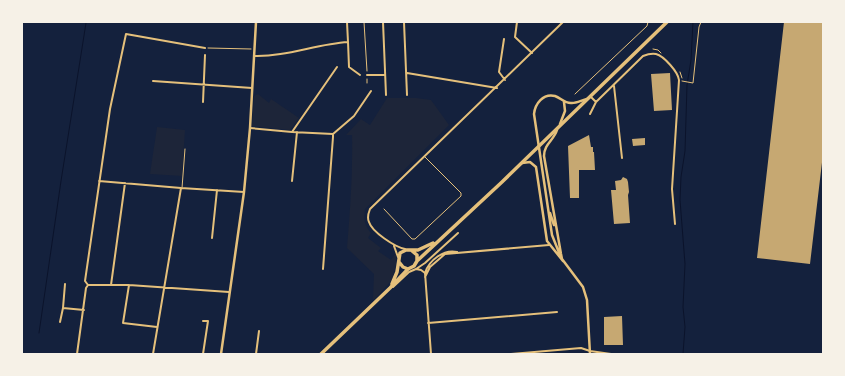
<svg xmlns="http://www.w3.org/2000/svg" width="845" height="376" viewBox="0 0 845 376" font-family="'Times New Roman',serif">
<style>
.green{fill:#1d2539}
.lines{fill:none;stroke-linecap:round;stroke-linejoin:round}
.stream{stroke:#0b132b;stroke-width:1}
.building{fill:#c6a872}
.path{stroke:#e5c07b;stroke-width:1}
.service{stroke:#e5c07b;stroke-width:1}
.minor{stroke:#e5c07b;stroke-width:2}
.tertiary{stroke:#e5c07b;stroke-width:2.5}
.primary{stroke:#e5c07b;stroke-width:3.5}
</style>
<rect width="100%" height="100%" fill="#14213d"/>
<path class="green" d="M258,94L269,103L271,99L299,118L290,130L252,126L254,96Z
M387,98H416L431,100L449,125L365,209C364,219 364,225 371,233L368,238L381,248L378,251L391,260L396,253V265L392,280L374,300L373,299L374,274L347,248C350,211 353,173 352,135H346L361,119L370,125Z
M157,127L185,130L182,176L150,174Z"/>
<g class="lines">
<path class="stream" d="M39,333L61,181L86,23
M683,354L685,327L683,307L685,264L680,200L681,177L685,151L687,85L691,60L693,22"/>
</g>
<path class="building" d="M784,22H823V154L810,264L757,258Z
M670,73L672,110L654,111L651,74Z
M589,135L591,147H593V152H594L595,170H579V198H570L568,146Z
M645,138V145L633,146L632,139Z
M623,177L627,179L628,182L629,192L628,195L630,223L614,224L611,190H616L615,181L621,180Z
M622,316L623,345H604V317Z"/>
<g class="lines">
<path class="path" d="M364,22L367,71
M208,48L251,49
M653,49L658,50L661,53
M680,72L682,78
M367,79V83
M682,81L693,83L699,27L701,22"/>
<path class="service" d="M575,94L647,26L648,22
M182,188L185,149
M384,209L412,239H415L461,196V193L425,157"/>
<path class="minor" d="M347,22L348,42
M383,22L386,95
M404,22L407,95
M517,22L515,37L532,53
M504,39L499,72L505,80
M254,56C286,57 316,44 348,42L349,67L360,75
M407,73L497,88
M367,75H385
M153,81L252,88
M614,86L622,158
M590,96L596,102
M203,102L205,55
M590,114L596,102L643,56C648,54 651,53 656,54C664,56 678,72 679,80L672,189L675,224
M250,128L292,132
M333,134L354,116L371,91
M99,181L181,188
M292,181L297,132
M212,238L217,190
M394,246L398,257
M405,249C395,247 372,232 369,222C367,218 368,214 370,209L563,22
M323,269L333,137V134L292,132L337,67
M416,269L425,263L458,233
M425,277L430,267L445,254L549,245
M88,285H129L229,292
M111,285L125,183
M129,285L123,323L157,327
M393,287L409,272L416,269L421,270L425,273
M63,308L65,284
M203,321H208L203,354
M60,322L63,308L84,310
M428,323L557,312
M77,354L86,288L88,285L85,281L110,109L126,34L205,48
M153,354L181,188L244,192
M256,354L259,331
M431,354L425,273C429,260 444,249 457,252
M511,354L581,348L590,351L611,354"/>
<path class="tertiary" d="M560,124L565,111L564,102
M557,130C554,140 544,144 544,156L561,254L562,259L583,287L587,300L590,354
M522,163L530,162L536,167L547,241L563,261
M550,213L554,225
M560,255L552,235L534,114C535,104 543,93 555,96C561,98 565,104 572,103C577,103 582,100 587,99
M221,354L244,192L250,128L256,22"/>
<path class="primary" d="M411,250L417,255V261
M399,262L403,267L408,269
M392,284L397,272L400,253L406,250H418L433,243
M321,354L390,288L408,269L414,266L417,261L502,182L667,22"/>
</g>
<rect width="845" height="376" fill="none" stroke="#f6f1e7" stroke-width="46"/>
</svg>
